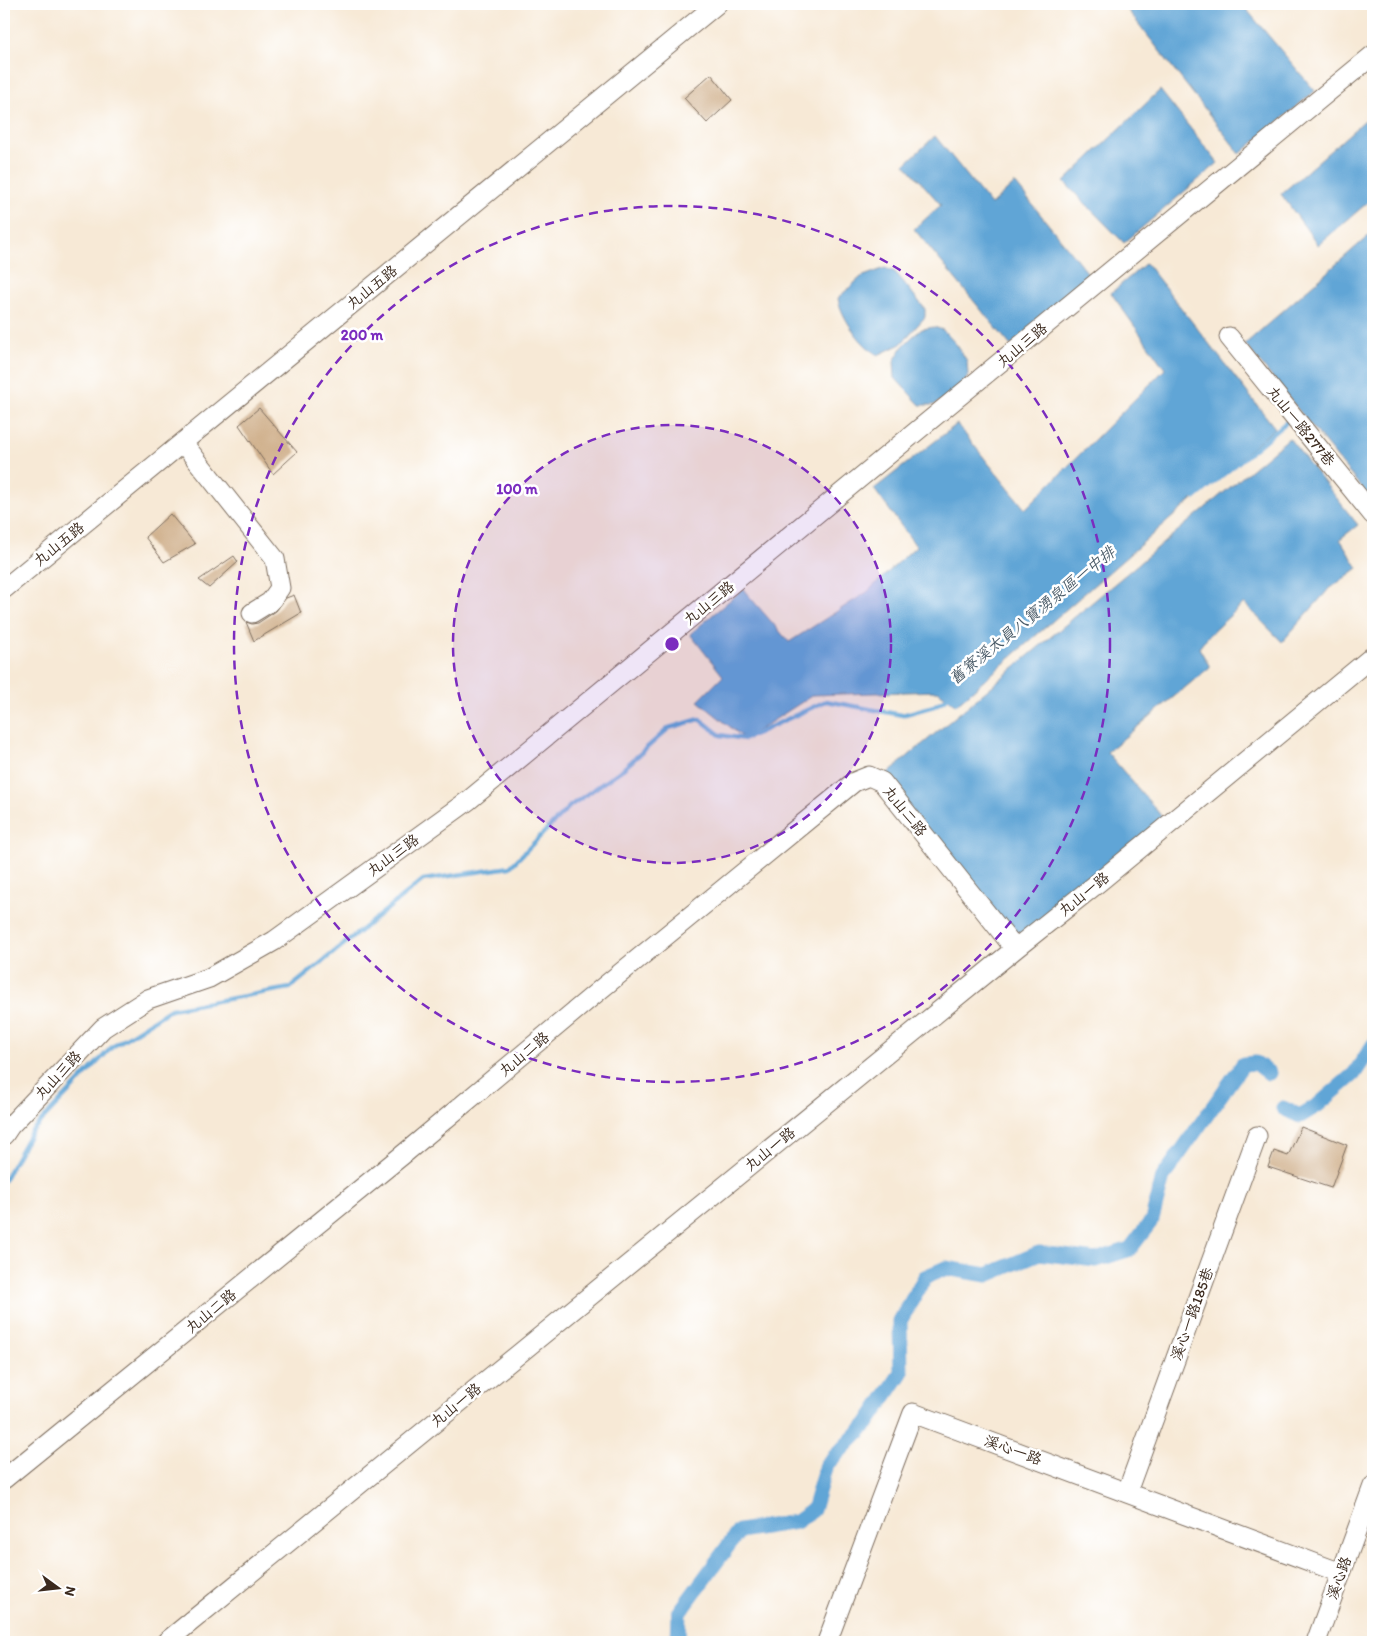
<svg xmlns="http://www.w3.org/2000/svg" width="1377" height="1646" viewBox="0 0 1377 1646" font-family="Itim,'LXGW WenKai TC',sans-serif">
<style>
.water{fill:#61a5d6;stroke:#4e687a}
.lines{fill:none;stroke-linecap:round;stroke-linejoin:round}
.stream{stroke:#61a5d6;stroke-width:4.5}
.canal{stroke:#61a5d6;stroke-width:15}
.building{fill:#d0b18d}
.minor-casing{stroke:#7d6d5e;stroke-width:21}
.minor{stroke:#fff;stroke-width:19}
.ring{fill:none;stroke:#7b2cbf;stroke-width:2.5;stroke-dasharray:9 6}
.labels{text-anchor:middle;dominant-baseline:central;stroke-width:5;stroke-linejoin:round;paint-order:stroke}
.street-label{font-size:15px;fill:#3b2a1e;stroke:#fff}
.water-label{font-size:16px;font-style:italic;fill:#4a5b68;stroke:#fff}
.centre{fill:#7b2cbf;stroke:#fff;stroke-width:2.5}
.ring-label{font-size:15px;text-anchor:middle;font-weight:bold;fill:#7b2cbf;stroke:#fff;stroke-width:5;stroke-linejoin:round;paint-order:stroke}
</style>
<rect width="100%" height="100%" fill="#fff"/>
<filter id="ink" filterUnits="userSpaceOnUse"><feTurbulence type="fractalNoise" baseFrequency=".02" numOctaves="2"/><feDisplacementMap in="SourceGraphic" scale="10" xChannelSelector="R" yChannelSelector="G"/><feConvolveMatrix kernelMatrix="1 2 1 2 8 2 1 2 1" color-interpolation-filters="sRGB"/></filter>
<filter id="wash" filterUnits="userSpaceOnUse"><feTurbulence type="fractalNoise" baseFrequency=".0096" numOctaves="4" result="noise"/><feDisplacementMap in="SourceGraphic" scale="20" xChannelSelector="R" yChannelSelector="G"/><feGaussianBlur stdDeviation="1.12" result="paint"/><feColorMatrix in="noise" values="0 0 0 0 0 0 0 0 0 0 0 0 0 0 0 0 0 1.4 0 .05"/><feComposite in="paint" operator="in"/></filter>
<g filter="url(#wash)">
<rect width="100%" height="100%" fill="#f7e9d6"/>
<path class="water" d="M1123,4H1242L1315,91L1240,154Z
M1160,90L1218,163L1124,243L1064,182Z
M1373,113V198L1318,245L1281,194Z
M935,136L991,205L1015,183L1091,277L1011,346L914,229L941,205L905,164Z
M1373,232V502L1245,344Z
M1146,263L1275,428L956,705L938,691L813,695L745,739L698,701L723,676L690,634L743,589L789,642L867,592L916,546L874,489L957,424L1025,509L1165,369L1111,293Z
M885,268L895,272L902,280L925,309V317L901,344L878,355C862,347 840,316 838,298L861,277Z
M934,327L943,330L957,345L967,361L968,375L962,388L934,405H920L895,378L894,361L903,346L912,337L922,329Z
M1289,438L1358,525L1340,539L1358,568L1328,590L1282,642L1244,603L1209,635L1199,648L1210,667L1107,752L1164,819L1017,939L883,777Z"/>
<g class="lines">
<path class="stream" d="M1195,498L1289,420
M4,1180L31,1132L112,1047L171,1009L290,988L423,880L510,867L570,806L623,769L669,728L700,719L720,735L745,739L826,701L902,715L934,706L952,695"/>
<path class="canal" d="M1283,1108L1300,1116L1318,1105L1354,1074L1373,1045
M678,1642L679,1613L739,1531L796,1522L813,1510L826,1465L867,1424L901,1373L900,1321L925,1277L946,1268L987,1275L1039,1253L1096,1260L1130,1249L1152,1220L1163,1177L1243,1064L1256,1063L1269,1073"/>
</g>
<g id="blocks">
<path class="building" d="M711,74L732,100L707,123L684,98Z
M259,408L297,452L273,474L239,425Z
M170,514L195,544L164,562L145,537Z
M234,556L238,562L209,588L199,580Z
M294,595L301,613L254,641L246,622L252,624L258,623L276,611L286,598Z
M1301,1127L1347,1145L1331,1188L1268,1167L1274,1151L1288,1156Z"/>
</g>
</g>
<g filter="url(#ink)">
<use href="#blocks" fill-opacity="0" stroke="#7d6d5e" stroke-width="1"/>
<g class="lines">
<defs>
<path id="minor" d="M1229,337L1373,515
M183,443L275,559L280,588L270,602L252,613
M4,589L717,4
M4,1135L10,1126L103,1028L148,999L209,978L274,941L469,800L1373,55
M4,1479L405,1153L601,989L854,782L869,776L882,782L1015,949
M1127,1492L1257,1136
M166,1642L1015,949L1099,882L1373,656
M827,1642L913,1413L1341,1573
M1316,1642L1373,1486"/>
</defs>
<use href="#minor" class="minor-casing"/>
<use href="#minor" class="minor"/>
</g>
</g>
<circle cx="672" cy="644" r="219" fill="#7b2cbf" fill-opacity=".12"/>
<g class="ring">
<circle cx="672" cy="644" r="219"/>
<circle cx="672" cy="644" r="438"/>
</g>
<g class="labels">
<g class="street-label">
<text transform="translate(372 287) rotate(-39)">丸山五路</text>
<text transform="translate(1022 345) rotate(-40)">丸山三路</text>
<text transform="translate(1301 426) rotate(51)">丸山一路277巷</text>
<text transform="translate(59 544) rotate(-39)">丸山五路</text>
<text transform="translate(709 603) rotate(-39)">丸山三路</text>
<text transform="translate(905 811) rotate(51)">丸山二路</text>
<text transform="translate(393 855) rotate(-36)">丸山三路</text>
<text transform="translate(1084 894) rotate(-39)">丸山一路</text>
<text transform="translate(524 1054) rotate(-40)">丸山二路</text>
<text transform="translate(58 1075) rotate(-47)">丸山三路</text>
<text transform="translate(770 1149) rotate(-39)">丸山一路</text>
<text transform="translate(211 1311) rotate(-39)">丸山二路</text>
<text transform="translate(1192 1314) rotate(-70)">溪心一路185巷</text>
<text transform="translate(456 1405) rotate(-39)">丸山一路</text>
<text transform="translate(1013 1450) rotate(20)">溪心一路</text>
<text transform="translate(1339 1578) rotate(-70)">溪心路</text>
</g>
<g class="water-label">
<text transform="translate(1032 615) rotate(-39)">舊寮溪太員八寶湧泉區一中排</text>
</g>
</g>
<circle cx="672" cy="644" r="8" class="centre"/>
<g class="ring-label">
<text x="362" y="340">200 m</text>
<text x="517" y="494">100 m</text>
</g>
<rect width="1377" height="1646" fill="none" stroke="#fff" stroke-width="20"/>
<g transform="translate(58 1588) rotate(105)" stroke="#ffffff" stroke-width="4" paint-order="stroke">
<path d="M0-4L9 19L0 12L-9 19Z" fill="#3b2a1e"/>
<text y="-8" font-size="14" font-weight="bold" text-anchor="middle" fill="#3b2a1e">N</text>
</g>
</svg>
